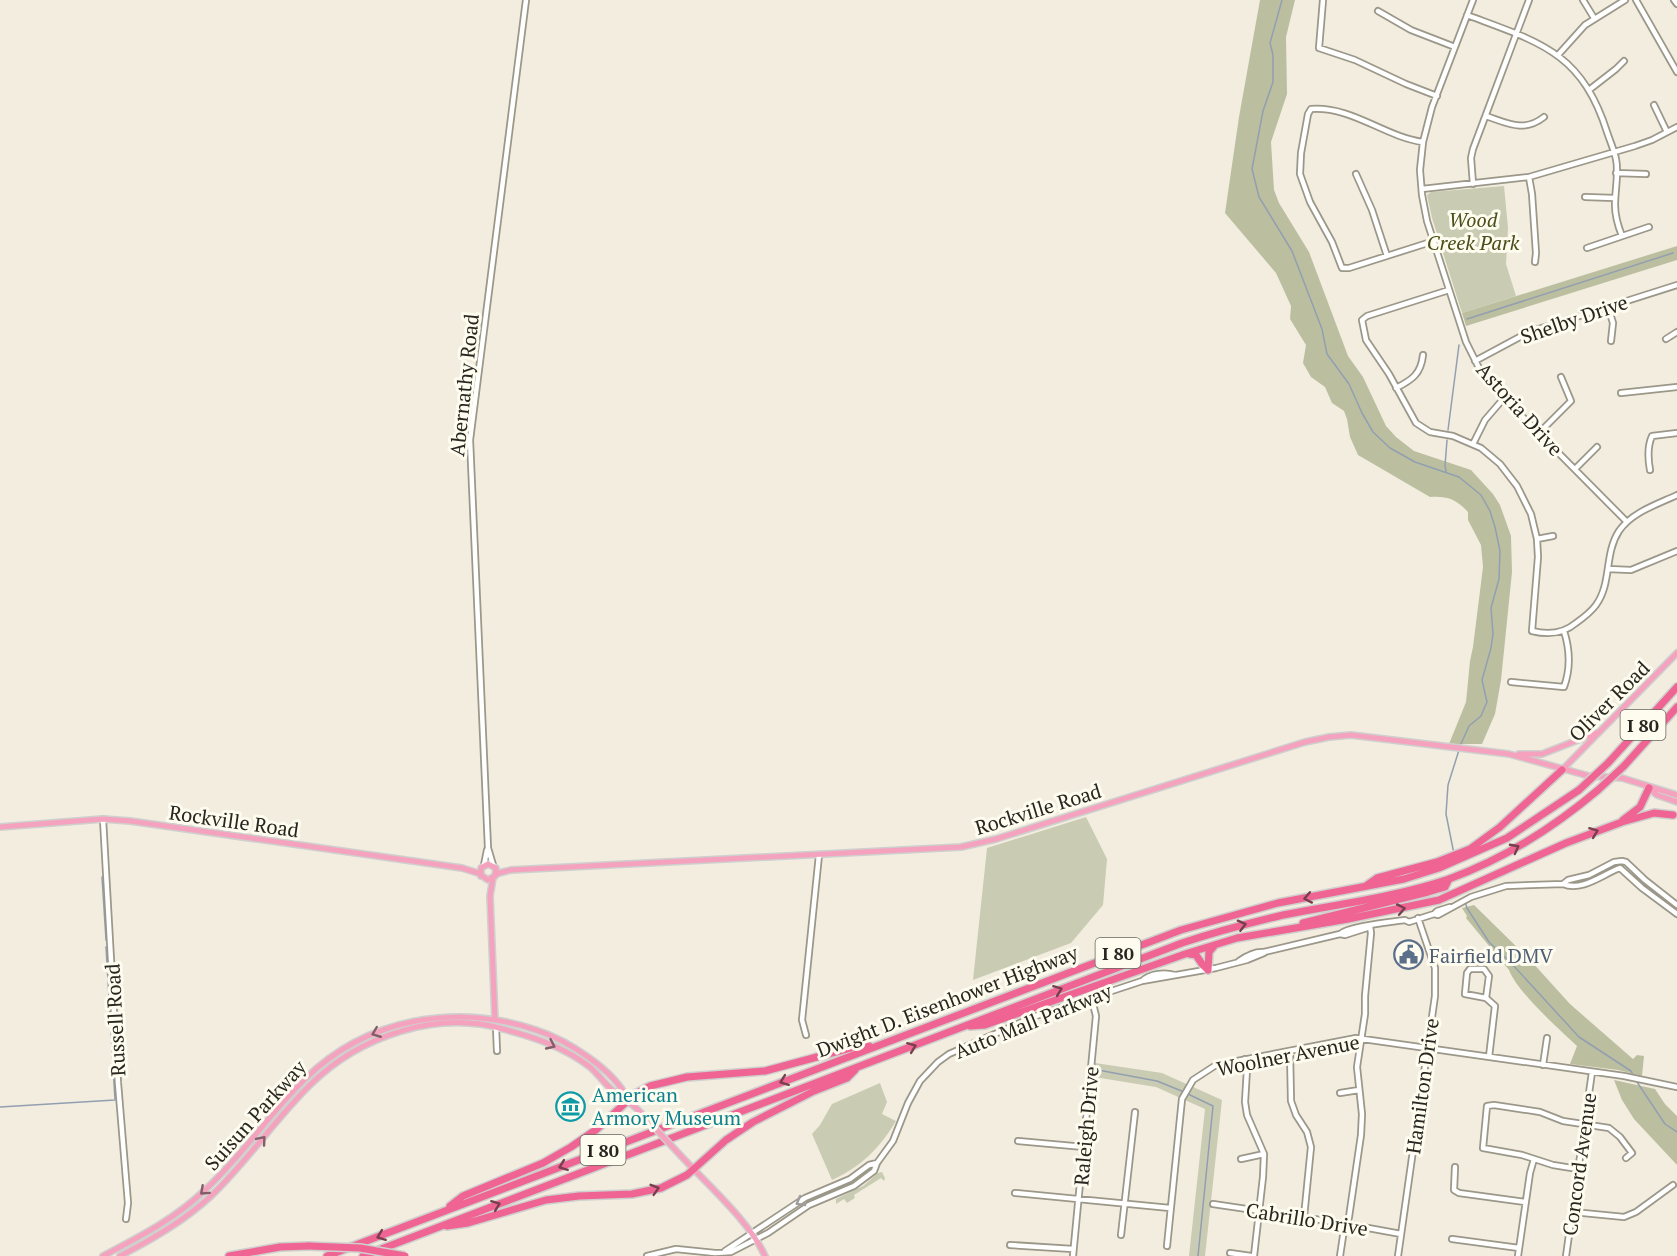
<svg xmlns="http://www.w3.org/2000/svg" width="1677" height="1256" viewBox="0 0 1677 1256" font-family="'PT Serif',serif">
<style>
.green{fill:#c9ccb2}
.forest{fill:#bbbf9f}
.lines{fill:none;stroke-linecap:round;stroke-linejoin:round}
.stream{stroke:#929fb1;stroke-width:1.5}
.minor-casing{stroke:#9b9789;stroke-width:8}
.major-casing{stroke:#cfcfce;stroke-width:8}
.highway-casing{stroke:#cfcfce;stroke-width:10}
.minor{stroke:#fff;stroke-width:4.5}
.major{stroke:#f5a2be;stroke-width:5}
.highway{stroke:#ef6492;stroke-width:7}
.major-bridge-casing{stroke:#cfcfce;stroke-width:8;stroke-linecap:butt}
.highway-bridge-casing{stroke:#cfcfce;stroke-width:10;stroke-linecap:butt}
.major-bridge{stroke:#f5a2be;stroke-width:5}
.highway-bridge{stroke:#ef6492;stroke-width:7}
.oneway{stroke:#773f4e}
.oneway2{stroke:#845e67}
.oneway3{stroke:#9e9d9b}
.labels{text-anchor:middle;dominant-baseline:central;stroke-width:6;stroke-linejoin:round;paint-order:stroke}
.shield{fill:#fefbef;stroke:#68665e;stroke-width:1.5}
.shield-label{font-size:18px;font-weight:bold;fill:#272620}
.park-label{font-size:20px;font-style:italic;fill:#4a4e19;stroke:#fefbef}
.street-label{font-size:20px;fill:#272620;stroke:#fefbef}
.service-label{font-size:20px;fill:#4e5e75;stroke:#fefbef;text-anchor:start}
.culture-label{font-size:20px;fill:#0d838f;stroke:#fefbef;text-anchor:start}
</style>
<rect width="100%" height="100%" fill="#f2eddf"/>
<path class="green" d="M1504,186L1508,228L1506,264L1516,296L1462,313L1432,218L1427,195L1431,192Z
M1086,817L1107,859L1103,905L1071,943L973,980L987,848Z
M1095,1063L1162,1073L1222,1100L1205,1256H1189L1205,1109L1156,1087L1094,1077Z
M880,1083L887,1102L882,1114L896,1121C880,1148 861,1167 832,1180L812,1134L820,1125L832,1104Z
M882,1172L885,1178L884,1181L881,1178L854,1195L855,1198L847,1203L844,1199L836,1204V1199L863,1186L878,1173Z"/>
<path class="forest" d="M1260,0H1295L1286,37L1287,94L1271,142L1274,190L1279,203L1309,252L1348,356L1363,377L1386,426L1396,437L1414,451L1471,470L1493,494L1500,505L1511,536L1512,572L1501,680L1495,714L1482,744H1449L1466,702L1470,661L1473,647L1483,567L1481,545L1468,520V512C1456,499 1447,496 1430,497L1358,455L1350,437L1347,419L1344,411L1332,403L1325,387L1311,377L1303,363L1306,345L1290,319L1291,306L1276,273L1225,213L1239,117Z
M1677,246V260L1466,326L1462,313Z
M1474,905L1531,961L1570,1004L1633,1059L1637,1055L1644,1056L1642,1076L1618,1070L1570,1064L1577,1046C1558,1028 1518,993 1509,970L1466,918L1467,916L1462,908Z
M1614,1080L1655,1089L1665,1104L1677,1116V1165L1634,1119L1622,1100Z"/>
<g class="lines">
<path class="stream" d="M1282,0L1270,43L1273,55V82L1263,111L1252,169L1259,197L1292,251L1322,329L1327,354L1349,384L1362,413L1373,432L1390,448L1415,462L1459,477L1481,495L1490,511L1495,527L1500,551L1499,579L1491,608L1493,634L1491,648L1482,680L1487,702L1481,716L1469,726L1460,746
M1467,319L1673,253
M1448,430L1459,345
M1446,471L1445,466L1447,440
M1454,854L1446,814L1448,785L1459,750
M102,877L106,940
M1465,902L1467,908L1489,942L1512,964L1579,1037L1631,1071L1633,1075
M1098,1070L1157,1081L1184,1092
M1635,1079L1665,1124L1677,1132
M1188,1094L1213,1106L1198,1256
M0,1107L115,1100L106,947"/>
<defs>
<path id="minor" d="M1323,0L1319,48L1355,60L1406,84L1437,96
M1473,0L1432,107L1423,142L1420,170L1422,195L1427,221L1466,342L1479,368L1504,398L1627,522
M1583,0L1594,18
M1636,0L1677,72
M1674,0L1677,4
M1378,11L1411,30L1455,47
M1467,15C1539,42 1582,52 1607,132C1610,141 1614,150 1616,159C1619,173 1615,190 1615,205C1615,216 1618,226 1622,236
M1558,55L1585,25L1625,0
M1589,90L1616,69L1624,61
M1654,105L1667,132
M1486,116C1507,123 1524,133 1544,117
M1423,142C1385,137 1352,106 1311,109L1308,114L1301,153L1300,174L1310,202L1332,242L1342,268H1349L1434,241
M1616,173L1646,174
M1356,174L1372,210L1387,256
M1529,177L1532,194L1536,253L1535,262
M1473,184L1471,158L1473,149L1529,0
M1422,189L1529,177L1635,146L1652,140L1677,127
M1585,197L1615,198
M1587,248L1649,227
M1449,290L1367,316L1362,320L1366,340L1389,374L1416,423L1430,432L1453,436L1481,448L1500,464L1517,486L1531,514L1537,539L1538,557L1532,631C1548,635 1563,634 1576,623C1583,618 1591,612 1596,605C1612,583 1604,554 1619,531C1632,512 1658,504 1677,495
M1608,307L1613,323L1611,341
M1666,339L1677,332
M1475,361L1529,332L1677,285
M1396,388C1412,380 1421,374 1423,355
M1621,393L1677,387
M1539,433L1571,401L1561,377
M1473,444L1485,420L1504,398
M1575,469L1597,447
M1650,470C1648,459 1647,447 1652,436L1677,433
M1537,539L1553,536
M1608,569L1631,570L1677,551
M1511,682L1564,687C1571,668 1570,650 1564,631
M103,819L118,1083L128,1203L126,1219
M484,865L487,850
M493,865L488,848L470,440L526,0
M1563,884L1568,880L1589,875L1614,862L1622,861L1626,862L1645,880L1677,905
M1434,914L1437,911L1450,907
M1340,934C1349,926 1392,922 1405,920L1409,922L1434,914L1438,915L1471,897L1506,886L1563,884C1582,892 1603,874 1620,868L1642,888L1677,914
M1239,961C1246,956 1255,951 1264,952L1340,934L1345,935L1367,928
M1142,981L1216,968L1247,960L1264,953
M1486,998L1465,994L1467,973L1470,969H1484L1489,976L1486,998L1495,1006L1489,1057
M496,1027L497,1051
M806,1035L802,1020L819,855
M1290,1051L1291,1101L1296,1115L1307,1132L1311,1147L1304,1217
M1245,1059L1247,1069L1245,1102L1247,1115L1264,1154L1263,1177L1254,1256
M1543,1065L1547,1038
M1340,1093L1359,1090
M1018,1141L1084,1147
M1241,1159L1264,1154
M1455,1167L1454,1190L1459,1193L1525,1202
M1578,1169L1553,1165L1522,1155L1483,1148L1487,1106L1494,1105L1540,1112L1563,1121L1609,1128L1620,1137L1632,1153L1626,1158
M1015,1193L1170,1208
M1213,1204L1341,1223L1401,1234
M1573,1212L1624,1217L1636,1212L1673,1185
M1121,1235L1135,1112
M1452,1239L1519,1248
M1010,1245L1073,1249
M1167,1246L1182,1099L1193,1080L1216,1065L1356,1038L1624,1076L1677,1087
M725,1251L805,1198L850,1179L869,1165L877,1163
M1230,1253L1251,1256
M647,1256L676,1249L715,1253L731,1252L768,1233L809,1205L854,1186L874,1171L877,1163L893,1141L908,1103L920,1081L938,1062L949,1054L1036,1016L1142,981C1150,973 1165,972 1175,975
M1073,1256L1096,1016L1091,996
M1340,1256L1343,1236L1349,1217L1361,1135L1362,1114L1357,1067L1365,1014V996L1371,933L1370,926
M1398,1256L1435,996V968L1418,918
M1518,1256L1530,1173L1534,1159
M1566,1256L1592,1072"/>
<path id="major" d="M1519,754H1542L1596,733
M1562,770L1677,653
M1650,789L1657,795L1677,802
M0,827L103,819L130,821L462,868L478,873L488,880L499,873L511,870L961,847L996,839L1305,742L1329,737L1351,735L1509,754L1589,776L1622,778L1677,795
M481,876V868L488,864L496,868L495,876
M493,878L490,896L495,1020
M682,1157C708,1185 750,1222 765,1256
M103,1256C139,1237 175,1219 205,1190C242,1156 269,1114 305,1079C367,1018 456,1003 536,1030C567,1040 615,1070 628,1100
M120,1256C153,1239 184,1221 211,1196C247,1162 275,1119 311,1084C360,1036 436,1010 503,1029C534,1037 564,1047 590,1067C600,1076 608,1088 619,1096C627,1101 634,1105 640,1112"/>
<path id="highway" d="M1608,763L1677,687
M1624,766L1677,707
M1623,820L1640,807L1649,788
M1367,885L1377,878L1437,862L1470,849L1500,827L1562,770
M1303,923L1428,892L1445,887L1449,879
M1189,954L1196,955L1202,964L1208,970
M1208,970L1209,952L1215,945
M970,1026L985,1025L1185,954L1237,938L1348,919L1439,900L1566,843L1622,822L1654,813L1673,815
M450,1206L463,1196L543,1163L571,1147L597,1129L635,1094L650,1086L687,1077L765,1071L854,1047L869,1046
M447,1226L468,1223L546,1200L579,1196L632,1194L661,1188L687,1175L726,1140L753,1122L814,1091L847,1078L855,1070
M229,1256L280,1247L309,1246
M327,1256L1181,930L1278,903L1404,879L1439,868L1507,838L1579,790
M363,1256L1182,943C1215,932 1249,923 1283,915C1339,904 1395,897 1449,879C1504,859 1553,828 1598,790"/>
</defs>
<use href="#minor" class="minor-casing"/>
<use href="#major" class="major-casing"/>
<use href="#highway" class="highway-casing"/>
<use href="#minor" class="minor"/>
<use href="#major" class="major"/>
<use href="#highway" class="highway"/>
<defs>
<path id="major-bridge" d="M640,1112L682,1157"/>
<path id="highway-bridge" d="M1579,790L1608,763
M1598,790L1624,766
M309,1246L360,1248L405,1256"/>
</defs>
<use href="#major-bridge" class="major-bridge-casing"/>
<use href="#highway-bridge" class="highway-bridge-casing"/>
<use href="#major-bridge" class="major-bridge"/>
<use href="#highway-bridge" class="highway-bridge"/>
</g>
<defs><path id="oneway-chevron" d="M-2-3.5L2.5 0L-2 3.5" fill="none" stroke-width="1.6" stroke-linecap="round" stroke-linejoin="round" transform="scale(1.5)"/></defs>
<g class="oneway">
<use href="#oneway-chevron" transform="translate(1594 832) rotate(-21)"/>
<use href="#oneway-chevron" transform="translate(1515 848) rotate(-28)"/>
<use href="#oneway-chevron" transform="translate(1308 898) rotate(169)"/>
<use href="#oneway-chevron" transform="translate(1401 909) rotate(-11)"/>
<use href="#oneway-chevron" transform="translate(1242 925) rotate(-14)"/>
<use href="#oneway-chevron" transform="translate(1058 990) rotate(-21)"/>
<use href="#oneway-chevron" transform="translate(912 1047) rotate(-21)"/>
<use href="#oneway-chevron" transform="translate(784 1081) rotate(159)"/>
<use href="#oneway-chevron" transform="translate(563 1166) rotate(159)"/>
<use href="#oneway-chevron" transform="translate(655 1189) rotate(-17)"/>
<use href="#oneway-chevron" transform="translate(496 1205) rotate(-21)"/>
<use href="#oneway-chevron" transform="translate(381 1236) rotate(159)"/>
</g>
<g class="oneway2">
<use href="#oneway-chevron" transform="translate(376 1033) rotate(158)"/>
<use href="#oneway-chevron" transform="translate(551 1045) rotate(25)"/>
<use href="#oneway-chevron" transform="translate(262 1140) rotate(-50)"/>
<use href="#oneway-chevron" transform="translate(204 1191) rotate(138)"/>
</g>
<use class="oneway3" href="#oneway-chevron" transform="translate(800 1202) rotate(151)"/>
<defs>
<symbol id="civic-ring" viewBox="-11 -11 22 22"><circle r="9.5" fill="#fefbef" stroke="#5c6f8a" stroke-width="1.5"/><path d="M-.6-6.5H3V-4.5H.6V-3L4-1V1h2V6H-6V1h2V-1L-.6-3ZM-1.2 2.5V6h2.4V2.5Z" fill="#5c6f8a"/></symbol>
<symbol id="museum-ring" viewBox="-11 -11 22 22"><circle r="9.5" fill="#fefbef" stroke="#0f9aa8" stroke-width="1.5"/><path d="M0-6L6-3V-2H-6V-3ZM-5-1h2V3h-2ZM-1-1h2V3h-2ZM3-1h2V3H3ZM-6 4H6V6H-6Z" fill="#0f9aa8"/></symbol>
</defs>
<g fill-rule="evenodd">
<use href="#civic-ring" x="1392" y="938" width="33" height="33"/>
<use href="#museum-ring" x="554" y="1090" width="33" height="33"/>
</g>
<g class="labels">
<g class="shield">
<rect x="1620.5" y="710" width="45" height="30" rx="4.5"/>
<rect x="1095.5" y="938" width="45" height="30" rx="4.5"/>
<rect x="580.5" y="1135" width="45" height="30" rx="4.5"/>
</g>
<g class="shield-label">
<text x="1643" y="725">I 80</text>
<text x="1118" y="953">I 80</text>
<text x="603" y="1150">I 80</text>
</g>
<g class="park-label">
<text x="1473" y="219">Wood<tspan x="1473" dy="23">Creek Park</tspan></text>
</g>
<g class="street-label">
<text transform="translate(1574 319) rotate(-19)">Shelby Drive</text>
<text transform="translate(464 385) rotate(-84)">Abernathy Road</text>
<text transform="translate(1520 409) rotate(48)">Astoria Drive</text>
<text transform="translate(1609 701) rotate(-45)">Oliver Road</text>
<text transform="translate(1038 809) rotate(-17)">Rockville Road</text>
<text transform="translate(234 821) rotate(8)">Rockville Road</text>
<text transform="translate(947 1001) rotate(-21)">Dwight D. Eisenhower Highway</text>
<text transform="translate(115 1020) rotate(-93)">Russell Road</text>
<text transform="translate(1033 1021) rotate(-22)">Auto Mall Parkway</text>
<text transform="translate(1288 1055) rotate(-11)">Woolner Avenue</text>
<text transform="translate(1422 1086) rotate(-82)">Hamilton Drive</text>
<text transform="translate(255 1115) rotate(-48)">Suisun Parkway</text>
<text transform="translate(1086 1126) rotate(-85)">Raleigh Drive</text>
<text transform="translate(1579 1164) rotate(-82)">Concord Avenue</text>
<text transform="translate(1307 1219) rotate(9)">Cabrillo Drive</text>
</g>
<g class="service-label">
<text x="1429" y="955">Fairfield DMV</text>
</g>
<g class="culture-label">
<text x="592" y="1094">American<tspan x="592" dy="23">Armory Museum</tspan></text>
</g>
</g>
</svg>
